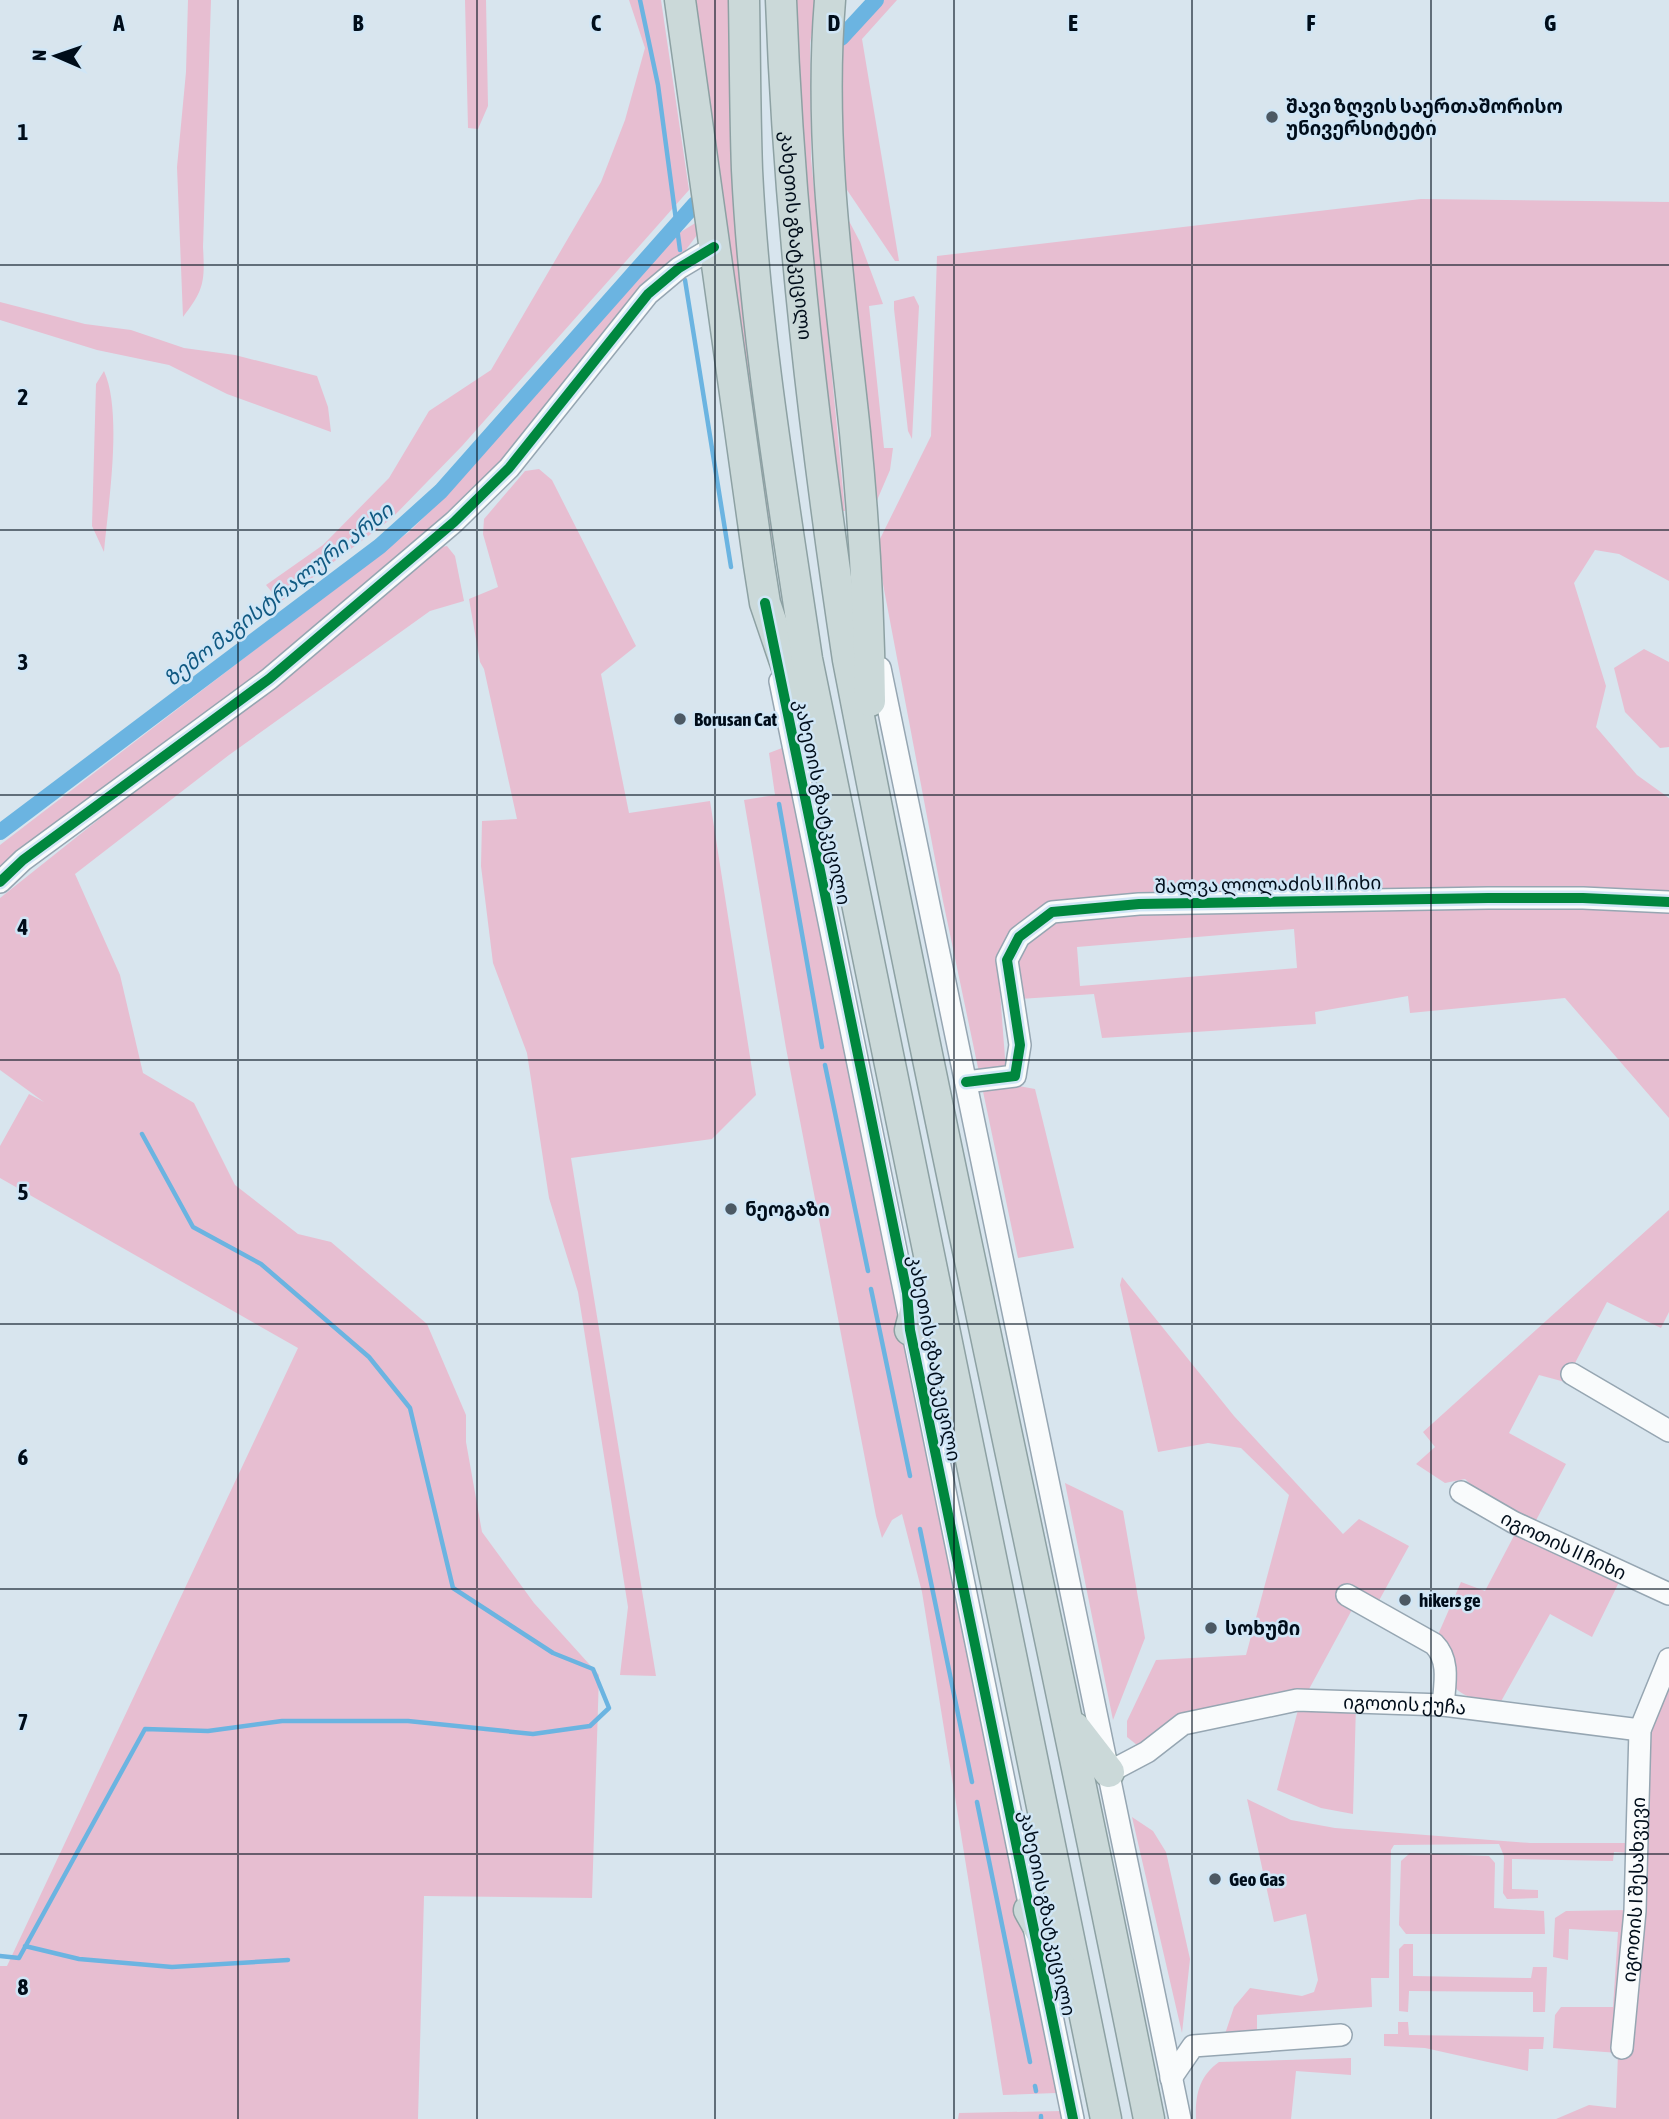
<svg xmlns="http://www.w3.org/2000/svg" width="1669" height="2119" viewBox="0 0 1669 2119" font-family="'Asap Condensed','Noto Sans Georgian',sans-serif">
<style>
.green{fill:#e7bed1;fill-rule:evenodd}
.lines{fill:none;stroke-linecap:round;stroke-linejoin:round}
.stream{stroke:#6bb4e1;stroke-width:4.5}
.canal{stroke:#6bb4e1;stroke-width:16}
.minor-casing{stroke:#96a6b2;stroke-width:24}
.highway-casing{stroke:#8da1a3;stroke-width:33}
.minor{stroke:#f9fbfc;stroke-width:21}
.highway{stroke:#cbd9d9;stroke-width:30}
.cycleway-casing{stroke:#d0e6f6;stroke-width:15}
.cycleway{stroke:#00873e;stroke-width:10}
.grid{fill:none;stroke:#000d1a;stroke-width:2;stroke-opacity:0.55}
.poi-dot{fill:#4c5964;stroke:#d0e6f6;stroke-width:2.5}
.labels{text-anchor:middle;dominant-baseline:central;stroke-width:5;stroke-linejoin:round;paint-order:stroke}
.poi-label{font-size:19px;font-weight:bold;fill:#000d1a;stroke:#d0e6f6;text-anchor:start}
.street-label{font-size:19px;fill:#000d1a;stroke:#d0e6f6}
.water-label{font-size:21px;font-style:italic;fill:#105982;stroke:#d0e6f6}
.grid-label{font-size:23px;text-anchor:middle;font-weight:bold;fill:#000d1a;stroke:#d0e6f6;stroke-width:5;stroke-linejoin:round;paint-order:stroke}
</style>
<rect width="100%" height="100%" fill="#d8e5ee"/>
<path class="green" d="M188,0H211L203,247C205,282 204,290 183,317L177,167L186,72Z
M465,0H486L488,106L478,129L468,128Z
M629,0H661L689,190L462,446L391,519L280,602L266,585L323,545L389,478L429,411L491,370L601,182L625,120L645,48Z
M691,0H728L734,183L774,552Z
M790,0H818L810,43L811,158L845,511H836L821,374Z
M884,0H897L862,39L899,261H895L843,184L837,52Z
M1421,199L1669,202V581L1619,554L1595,550L1574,583L1606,686L1596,727L1637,775L1669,798V897L1049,908L1001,958L999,979L1007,1084L1035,1089L1074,1248L1018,1258L943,901L876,547L931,436L937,256Z
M838,200L860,242L883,304L869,306L884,448H893L890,470L872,512Z
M697,222V235L685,251L469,500L256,679L0,877V845L410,531L457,484L679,233Z
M914,296L919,306L912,439L908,431L894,309V301Z
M0,302L85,324L131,330L184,348L235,355L317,376L328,407L331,432L227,394L169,365L97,350L0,320Z
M104,371C123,413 108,505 104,552L92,526L96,384Z
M539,469L552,480L636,646L601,674L629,813L710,801L756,1095L712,1139L571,1158L656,1676L620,1675L628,1607L578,1292L549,1198L527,1053L493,963L481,866L482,821L517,819L484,669L480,662L469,599L498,587L483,534L484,519L525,471Z
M447,546L455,556L464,601L430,611L229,755L75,874L120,975L143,1073L194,1103L235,1185L298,1234L331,1242L427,1324L466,1415V1442L482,1532L534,1603L599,1675L592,1898L424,1896L418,2119H0V1966H7L298,1348L0,1178V1146L29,1094L44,1102L0,1070V898L441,547Z
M1644,649L1669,662V747L1660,748L1625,712L1614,668Z
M782,748L1056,2093L1003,2095L922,1592L902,1514L892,1520L882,1538L876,1516L786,1048L744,800L775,795L769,753Z
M1669,906V1118L1565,998L1410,1013L1408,996L1315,1012L1316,1024L1102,1038L1094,994L1020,999L1016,961L1028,939L1057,918L1113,913ZM1294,929L1297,968L1080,986L1077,947Z
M1669,1210V1312L1661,1328L1607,1302L1565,1382L1539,1375L1509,1433L1566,1464L1533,1526L1479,1492L1465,1479L1445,1483L1416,1464L1435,1447L1423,1432Z
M1122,1277L1234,1416L1343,1534L1359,1519L1409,1546L1376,1606H1354L1308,1691C1273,1693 1233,1699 1200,1713C1178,1722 1161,1742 1137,1745L1127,1737V1721L1156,1660L1246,1655L1289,1495L1241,1448L1208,1443L1158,1452L1120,1285Z
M1065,1483L1123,1511L1145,1638L1113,1720Z
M1517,1530L1622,1576L1592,1637L1550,1614L1499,1705C1444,1693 1453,1687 1437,1637L1461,1582L1485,1591Z
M1669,1673V2119H1556L1589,2105L1616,2108L1618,2053L1553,2048L1555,2015L1561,2007H1613L1618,1932L1569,1929L1568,1960L1553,1957L1555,1918L1566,1911L1629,1910L1619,2053L1629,2056L1640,1907L1648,1724Z
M1356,1705L1353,1814L1321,1808L1277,1790L1299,1706Z
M1247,1799L1291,1820L1335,1828L1530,1843H1632L1631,1853L1614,1852L1613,1861L1512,1859V1889L1538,1890V1898L1507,1899L1503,1893L1504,1856L1499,1844L1394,1845L1391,1850L1389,1978H1371L1372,2007L1257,2015V2033L1225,2034L1234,2007L1250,1988L1302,1996L1314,1992L1318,1980L1306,1914L1274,1922Z
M1132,1817L1153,1831L1166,1852L1190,1959L1182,2033Z
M1410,1853L1489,1856L1495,1863L1494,1908L1544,1911L1545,1934H1406L1399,1925L1401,1861Z
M1404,1944H1413V1976L1531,1978L1533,1967H1547L1545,2012H1533V1992L1409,1991L1408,2012L1399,2011V1949Z
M1398,2022H1408L1409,2035L1544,2037L1543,2049H1529L1528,2071L1425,2048L1384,2046V2034H1398Z
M1351,2058V2075L1296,2071L1291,2119H1196C1195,2096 1199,2076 1219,2062Z
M1062,2111L1064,2119H958L959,2113Z"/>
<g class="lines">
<path class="stream" d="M640,0L658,85L680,250
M685,280L731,567
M779,804L822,1047
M825,1065L868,1271
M871,1289L910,1476
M920,1529L972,1782
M977,1802L1030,2062
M25,1946L79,1959L172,1967L288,1960
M0,1956L19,1958L145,1729L208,1731L282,1721H408L533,1734L590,1726L609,1708L593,1669L553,1653L453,1588L410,1408L369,1357L261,1264L193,1227L142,1134
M1035,2086L1036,2091
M1041,2116V2119"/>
<path class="canal" d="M841,38L876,0
M0,832L380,546L441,491L695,204"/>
<defs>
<g id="minor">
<path d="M880,668L1180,2119"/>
<path d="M780,681L1073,2119"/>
<path d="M0,882L23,860L269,679L454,522L509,468L648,294L679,268L714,247"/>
<path d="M966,1082L1015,1076L1020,1045L1007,960L1019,937L1052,912L1139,904L1488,898H1583L1669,902"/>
<path d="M1572,1374L1669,1431"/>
<path id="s1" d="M1461,1492L1513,1522L1669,1594"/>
<path d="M1347,1595L1434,1644C1450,1660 1445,1683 1443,1705"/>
<path id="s2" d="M1109,1772L1147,1752L1183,1724L1297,1700L1443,1705L1640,1730"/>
<path id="s3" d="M1622,2048L1635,1911L1640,1730L1669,1659"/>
<path d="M1171,2078L1193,2046L1341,2035"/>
</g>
<g id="highway">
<path d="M680,0L759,565L765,603L800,706"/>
<path d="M744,0C745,56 745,113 747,170C755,333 783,497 807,659L1106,2119"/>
<path id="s4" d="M781,0C789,221 815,441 848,660C942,1148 1052,1632 1149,2119"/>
<path d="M830,0C818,144 840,289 855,432C864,522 869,611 870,701"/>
<path d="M910,1330L927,1266"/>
<path d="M1075,1728L1109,1772"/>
<path d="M1029,1910L1068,1980"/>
</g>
</defs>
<use href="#minor" class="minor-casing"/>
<use href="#highway" class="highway-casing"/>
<use href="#minor" class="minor"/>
<use href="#highway" class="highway"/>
<defs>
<path id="cycleway" d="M765,603L907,1293L910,1330L1073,2119
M0,882L23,860L269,679L454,522L509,468L648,294L679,268L714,247
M966,1082L1015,1076L1020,1045L1007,960L1019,937L1052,912L1139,904L1488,898H1583L1669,902"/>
</defs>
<use href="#cycleway" class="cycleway-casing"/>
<use href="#cycleway" class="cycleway"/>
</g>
<path class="grid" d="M238,0V2119M477,0V2119M715,0V2119M954,0V2119M1192,0V2119M1431,0V2119M0,265H1669M0,530H1669M0,795H1669M0,1060H1669M0,1324H1669M0,1589H1669M0,1854H1669"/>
<g class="poi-dot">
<circle cx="1272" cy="117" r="7"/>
<circle cx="680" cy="719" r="7"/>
<circle cx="731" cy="1209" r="7"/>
<circle cx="1405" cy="1600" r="7"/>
<circle cx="1211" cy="1628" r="7"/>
<circle cx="1215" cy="1879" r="7"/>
</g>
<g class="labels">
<g class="poi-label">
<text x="1286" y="106">შავი ზღვის საერთაშორისო<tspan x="1286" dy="22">უნივერსიტეტი</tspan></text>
<text x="694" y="719">Borusan Cat</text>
<text x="745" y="1209">ნეოგაზი</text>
<text x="1419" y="1600">hikers ge</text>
<text x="1225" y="1628">სოხუმი</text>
<text x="1229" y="1879">Geo Gas</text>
</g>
<g class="street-label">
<text stroke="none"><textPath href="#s4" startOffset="236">კახეთის გზატკეცილი</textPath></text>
<text transform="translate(823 802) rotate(78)">კახეთის გზატკეცილი</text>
<text transform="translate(1268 884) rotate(-1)">შალვა ლოლაძის II ჩიხი</text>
<text transform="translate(935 1358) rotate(79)">კახეთის გზატკეცილი</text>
<text stroke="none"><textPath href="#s1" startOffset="116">იგოთის II ჩიხი</textPath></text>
<text stroke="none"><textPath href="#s2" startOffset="313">იგოთის ქუჩა</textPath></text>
<text stroke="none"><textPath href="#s3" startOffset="159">იგოთის I შესახვევი</textPath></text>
<text transform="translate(1048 1913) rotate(78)">კახეთის გზატკეცილი</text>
</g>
<g class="water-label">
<text transform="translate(278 594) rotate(-38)">ზემო მაგისტრალური არხი</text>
</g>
</g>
<g class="grid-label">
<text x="119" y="31">A</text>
<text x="358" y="31">B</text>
<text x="596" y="31">C</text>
<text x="834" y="31">D</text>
<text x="1073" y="31">E</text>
<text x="1311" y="31">F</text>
<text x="1550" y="31">G</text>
<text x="23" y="140">1</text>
<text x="23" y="405">2</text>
<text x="23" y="670">3</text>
<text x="23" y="935">4</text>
<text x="23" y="1200">5</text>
<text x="23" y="1465">6</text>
<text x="23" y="1730">7</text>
<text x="23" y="1995">8</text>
</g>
<g transform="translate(56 56) rotate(272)" stroke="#d0e6f6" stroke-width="5" paint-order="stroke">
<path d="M0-5L12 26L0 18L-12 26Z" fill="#000d1a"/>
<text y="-10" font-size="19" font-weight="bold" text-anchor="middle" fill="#000d1a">N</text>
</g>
</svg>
